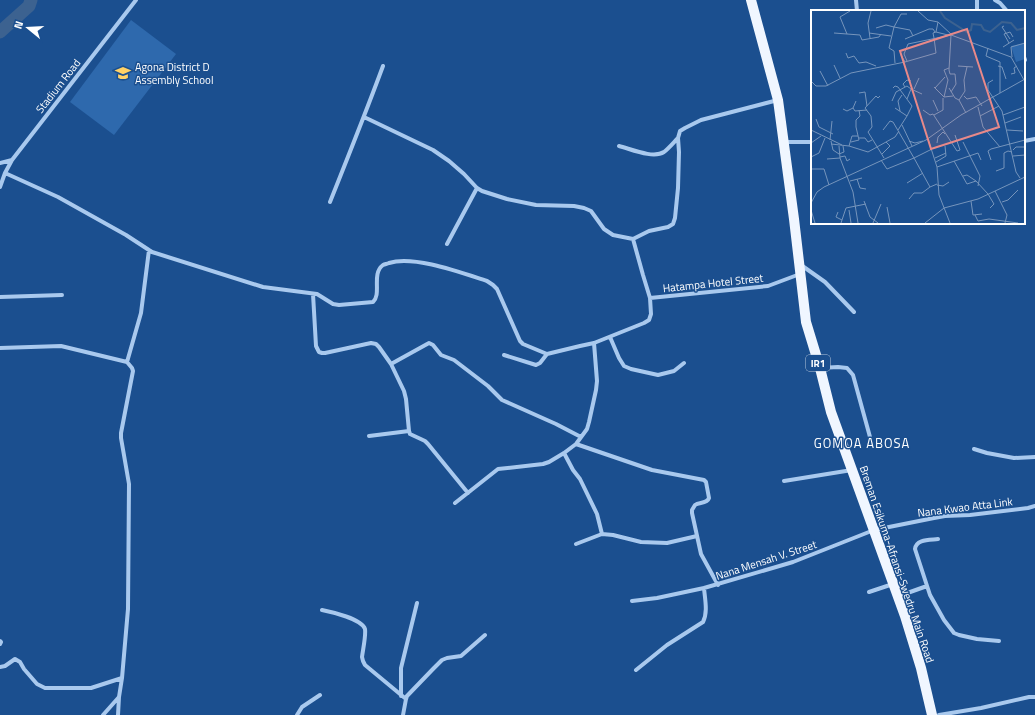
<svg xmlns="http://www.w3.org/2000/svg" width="1035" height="715" viewBox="0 0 1035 715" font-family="'Titillium Web',sans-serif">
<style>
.green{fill:#2e69ad}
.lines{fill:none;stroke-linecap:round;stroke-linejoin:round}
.river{stroke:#3c6290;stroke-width:13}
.street{stroke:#a9c9ee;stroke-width:4}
.primary{stroke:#f0f6ff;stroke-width:10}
.labels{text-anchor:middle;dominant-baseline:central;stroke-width:3;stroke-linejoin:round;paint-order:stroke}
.shield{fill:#1b4f8f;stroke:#bbcadd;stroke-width:1}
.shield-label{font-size:10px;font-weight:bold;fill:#fff}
.poi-label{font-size:11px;fill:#fff;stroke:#1b4f8f;text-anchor:start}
.street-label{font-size:11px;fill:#fff;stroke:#1b4f8f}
.quarter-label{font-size:13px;letter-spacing:1px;fill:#fff;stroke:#1b4f8f}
.inset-river{fill:none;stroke:#3c6290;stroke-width:2}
.inset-road{fill:none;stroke:#7695bc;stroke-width:1}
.view{fill:#e88989;fill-opacity:0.15;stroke:#e88989;stroke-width:2}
.inset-edge{fill:none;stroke:#fff;stroke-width:2}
</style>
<rect width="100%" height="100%" fill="#1b4f8f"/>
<path class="green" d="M131,20L176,54L114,135L70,102Z"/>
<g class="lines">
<path class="river" d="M0,32L29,6L31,0"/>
<path class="street" d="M856,0L857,11
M995,0L1000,3L1007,11
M977,11V0
M1024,57L1025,60
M364,117L433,150L449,161L464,174L477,188L482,191L507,199L536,205L574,206L584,208L591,211L604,229L613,235L633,239L643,275L650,298L651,314L649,320L644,323L594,343L580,346L547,354L540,363L536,365L504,355
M1024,141L1035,139
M784,142H812
M619,146C631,149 653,159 664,152C669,148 674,142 678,138
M0,163L12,160
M5,173L58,197L126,235L152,252L263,287L317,294L333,304L339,305L373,302C382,294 371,274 383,265C385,264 387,264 389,263C414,255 462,273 487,281L493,285L497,289L520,341L523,344L547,354
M0,187L5,173L12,160L136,0
M330,202C348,157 366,112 383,66
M633,239L649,231L668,227L673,224L675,218L678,188L679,152L678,138L680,131L685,128L701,120L778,100
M447,244L477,188
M801,265L825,282L854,312
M313,294L316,346L319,352L322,353H325L371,343L376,344L379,347L391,364L404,391L406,399L409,431L410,434L425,441L428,444L468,493
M0,297L62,295
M650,298L768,286L800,274
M610,337L619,358L624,366L631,369L658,375L674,371L684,363
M0,348L61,346L127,362L132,368L133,371L121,433V438L129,484L128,609L122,678L119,697L103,715
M127,362L141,313L149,250
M391,364L429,343L433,345L441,355L454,360L488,386L502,400L556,424L581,437
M820,368L838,367L847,368L853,375L870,437
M369,436L409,431
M576,444L652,470L704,480L706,482L709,498C707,504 699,502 695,505L692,510V513L701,554L718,585
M974,449L987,453L1014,458L1035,457
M564,453L573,470L580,479L597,514L602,534
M784,481L852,470
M455,503L498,469L543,464L549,462L564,453L576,444L587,429L589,422L596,390L597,381L594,343
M938,539C929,540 916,539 915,549L930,595L944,620L954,633L959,635L977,639L999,641
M576,544L602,534L613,535L641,542L667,543L697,536
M869,592L893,584
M899,596L927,586
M632,601L657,598L704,588
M322,610C332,612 362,619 365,629C366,636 363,649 362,657L363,661L365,665L406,699
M0,641L1,642L0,644
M0,667L5,666L15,659L20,662L24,669L37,684L45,688H91L122,678
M636,670L667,645L703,622C708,612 705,600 704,588L793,562L874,530L934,518L945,516L970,515L1028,508L1035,506
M401,696V668L417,603
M118,715L119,697
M297,715L302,707L320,695
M403,715L406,699L407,696L433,669L442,660L447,658L461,656L485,635
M939,715L981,708L1029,697H1035"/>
<path class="primary" d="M751,0L778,100L794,219L806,322L820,368L831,412L905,616L921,668L932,715"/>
</g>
<defs>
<symbol id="school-bare" viewBox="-9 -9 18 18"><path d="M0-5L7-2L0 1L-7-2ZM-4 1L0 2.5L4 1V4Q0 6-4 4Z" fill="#ffd166" stroke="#1b4f8f" stroke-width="2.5" paint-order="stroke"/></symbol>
</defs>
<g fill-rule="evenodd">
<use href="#school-bare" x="112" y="62" width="22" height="22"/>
</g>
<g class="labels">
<rect class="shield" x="806" y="355" width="24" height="16" rx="3"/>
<g class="shield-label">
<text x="818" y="363">IR1</text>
</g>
<g class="poi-label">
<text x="135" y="67">Agona District D<tspan x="135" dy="13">Assembly School</tspan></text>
</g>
<g class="street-label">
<text transform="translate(58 86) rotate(-52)">Stadium Road</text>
<text transform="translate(713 283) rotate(-6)">Hatampa Hotel Street</text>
<text transform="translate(965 507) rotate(-7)">Nana Kwao Atta Link</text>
<text transform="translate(766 560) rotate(-18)">Nana Mensah V. Street</text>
<text transform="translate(897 564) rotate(71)">Breman Esikuma-Afransi-Swedru Main Road</text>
</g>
<g class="quarter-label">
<text x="862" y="443">GOMOA ABOSA</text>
</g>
</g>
<g transform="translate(811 10)">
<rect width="214" height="214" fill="#1b4f8f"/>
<path d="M214,33V49L205,52L200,36Z" fill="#2e69ad"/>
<path class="inset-river" d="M129,1L134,8L156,22L160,20L161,14L170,15L173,20L179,22L191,12L200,13L206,20L214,18"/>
<path class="inset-road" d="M107,1L117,10L127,12M96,4H90L83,17L99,20L102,26M193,16L191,17L199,29M65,18L75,15L83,17L78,38L83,41L84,53M125,22L137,25M23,23L49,25L51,30L68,27L70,24M58,23L80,26M36,24L29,7L39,1M59,28L57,13L60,1M123,28L122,23L125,22L127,12L141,25M94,29L118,19H122L124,22M198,33L193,24L199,22L202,27M192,37L203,30M177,38L175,46L189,52V83M35,43L37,48L43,46L48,53L55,52L65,56M90,45L94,52L125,43L123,28M201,47L200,37L214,33M96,51L93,44L97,34L140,25L200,47L213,70M23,55L29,68M147,56L162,57M187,56L191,57L195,69M9,61L17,76M200,64L204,63L203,58L206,56M182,70L177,73V80L191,101L205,162L209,168M0,71L5,76H15L40,63L94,52M94,77L92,74L96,70L100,71M123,77L133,87L142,86M82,78L84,76L87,77L101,96L96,106M124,78L134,67M138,78L144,88L148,90M103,79L108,68M140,82L145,74L144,64H139L138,60L140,25M48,83L54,82L56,96M69,86L67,88L65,86L54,98L60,106L61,117L57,122L73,148M153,86L156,89L165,87L171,96M133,87L137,70L133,60L138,58M96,89L100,79L111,84M122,90L127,101M148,90L154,81L153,70L156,57M148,90L155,103M81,91L85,82L96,76L100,79M167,97L172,117L189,137M42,98L44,101L56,100M84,98L96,106L87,120M32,99L36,101L42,98L45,91M112,100L119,105L122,104L146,141L149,140L144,125M89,101L87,91L91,85M123,105L132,100V88M192,105L214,97M169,106L188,96M5,109L8,117L22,124M194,113L210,107M91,115L101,136M0,120L31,135M196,120L212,121M48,128H54L57,132L61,130M117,129L126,157L128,185L139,213M19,130L21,111M20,131L22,140L28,144L33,142L32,136M98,131L104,133L112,131M40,132L48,130L45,117V110L49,106L48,100M152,132L169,166L167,176M0,133L10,126M126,133L127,127L132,122L134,124M20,134L38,136L57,142L84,127L88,121M28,136L29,148L42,182L47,213M38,136L41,126H47M121,139L103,148L119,177L126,174M202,140L205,137H214M71,144L79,136L75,132M202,146L214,145M0,147L8,143L14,128M29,147L34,146L36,151L39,149M124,148L135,143M16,149L29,148M70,150L76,159L103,148L82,112L79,111L72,120M180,150L177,141L180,139L214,130M143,151L156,174L165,171L177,184L183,194L179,198M125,152L135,146L134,136M126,157L167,143L170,150M0,159H13L18,175M185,161L193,158V143L197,141L201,142M152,166L156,165L165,171M46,169L49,178L55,179M39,171L51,168M96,173L112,163M126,175L132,176L138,172M184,181L196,205L194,213M98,189L103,183H111L119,177M53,191L59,207L67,213M160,191L162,205L171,204M191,192L197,190L207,180M0,193L6,182L13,177L115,130L150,105L214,69M76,197L79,213M0,200L4,213M38,200L40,213M27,202L25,207L31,210M164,205L167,211L178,209L207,213M30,213L35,198L55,194M62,213L70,194M114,213L133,198L167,189L214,167"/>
<path class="view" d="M156,19L188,117L120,139L89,41Z"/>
<rect width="214" height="214" class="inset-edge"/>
</g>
<g transform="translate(28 28) rotate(288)" stroke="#1b4f8f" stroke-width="3" paint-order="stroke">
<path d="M0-3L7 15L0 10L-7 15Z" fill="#ffffff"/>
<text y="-6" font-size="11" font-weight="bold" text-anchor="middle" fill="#ffffff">N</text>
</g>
</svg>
